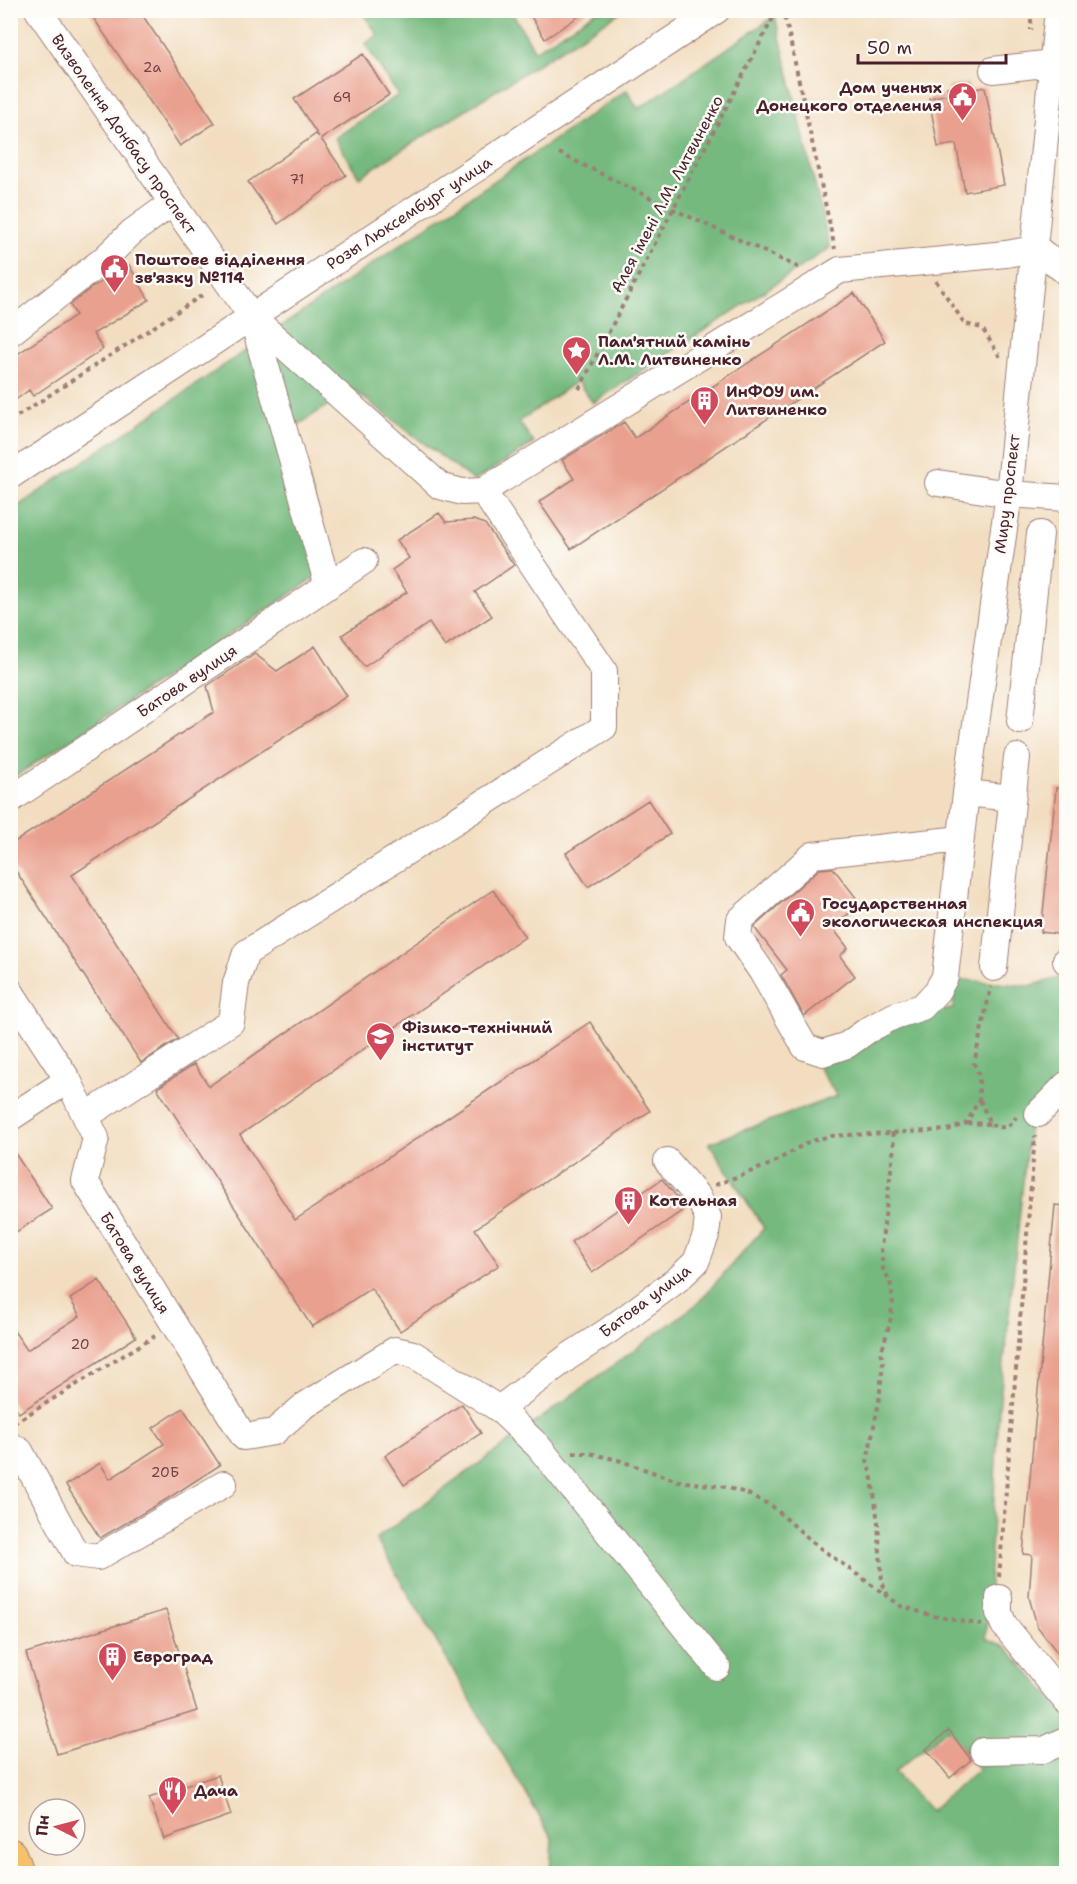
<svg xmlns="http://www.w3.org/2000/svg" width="1077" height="1884" viewBox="0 0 1077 1884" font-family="'Shantell Sans',sans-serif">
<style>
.forest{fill:#74b97e;stroke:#5f6c54;stroke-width:1.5;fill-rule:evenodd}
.building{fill:#eaa08e}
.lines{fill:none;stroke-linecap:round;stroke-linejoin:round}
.minor-casing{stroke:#9e7e76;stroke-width:28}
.major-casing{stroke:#9e7e76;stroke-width:35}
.path{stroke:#9e7e76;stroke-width:4;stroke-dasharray:4.5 4.5;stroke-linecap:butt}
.minor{stroke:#fff;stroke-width:26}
.major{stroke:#f7c06c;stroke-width:33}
.labels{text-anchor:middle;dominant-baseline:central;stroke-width:5;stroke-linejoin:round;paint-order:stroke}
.number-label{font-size:14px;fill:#723f44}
.poi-label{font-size:16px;font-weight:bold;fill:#4a1f2b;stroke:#fdfcf7;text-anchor:start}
.street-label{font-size:16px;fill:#4a1f2b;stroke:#fdfcf7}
</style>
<rect width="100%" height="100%" fill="#fdfcf7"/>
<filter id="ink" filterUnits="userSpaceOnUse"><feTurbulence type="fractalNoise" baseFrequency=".0167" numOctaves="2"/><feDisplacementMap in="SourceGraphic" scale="12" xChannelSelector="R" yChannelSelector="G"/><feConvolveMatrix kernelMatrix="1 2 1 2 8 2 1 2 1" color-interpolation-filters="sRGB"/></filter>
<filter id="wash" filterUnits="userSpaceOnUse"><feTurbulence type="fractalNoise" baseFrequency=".008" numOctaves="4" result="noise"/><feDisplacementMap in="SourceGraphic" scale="24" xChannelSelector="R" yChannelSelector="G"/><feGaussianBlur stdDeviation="1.35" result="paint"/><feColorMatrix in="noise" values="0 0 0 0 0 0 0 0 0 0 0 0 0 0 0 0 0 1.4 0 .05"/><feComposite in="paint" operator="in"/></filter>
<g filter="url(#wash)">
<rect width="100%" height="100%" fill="#f2ddc0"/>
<path class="forest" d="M361,11H511L535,51L597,11H622L359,177L335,138L398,95L365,44L378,35Z
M775,16L830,248L593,403L577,381L519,422L534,443L474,481L352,389L294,428L333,566L11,779V511L627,90L638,109Z
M1059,978H1066V1078L1030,1116L999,1409L986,1638L1006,1647L1066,1714V1873H550L552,1838L376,1539L697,1304L764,1228L709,1143L837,1096L818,1067L848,1046L912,1014L953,1009L955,979L1029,986ZM947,1729L979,1769L930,1811L895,1772Z"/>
<g id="blocks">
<path class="building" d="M88,10H139L215,123L180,146Z
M527,10H588L545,39Z
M363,54L389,95L321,139L346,175L278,224L248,182L316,134L319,137L294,99Z
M968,83L969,90L985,87L1004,185L965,192L956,144L938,147L929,98L949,94L947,87Z
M129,265L149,300L93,334L103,349L33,396L29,390L10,404V359L76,315L70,305L91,288Z
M854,293L885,341L571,549L539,502L574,479L562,460L624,422L635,438Z
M439,513L446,522L474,520L485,524L514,565L475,592L492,616L445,647L429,623L364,667L342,635L407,592L392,570L409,558L397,540Z
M315,646L347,696L72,875L178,1039L141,1063L10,862V845L214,712L207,686L255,654L277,671Z
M1056,788H1066V935L1041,932Z
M648,800L670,834L588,887L566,853Z
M833,868L861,904L832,927L848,948L840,956L855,976L804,1016L781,975L787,970L754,927L819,869Z
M493,890L525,937L240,1135L295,1220L590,1022L650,1111L475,1229L499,1265L400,1331L371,1288L312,1327L157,1088L194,1064L209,1086Z
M10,1146L52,1209L10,1236Z
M662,1179L686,1208L592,1273L571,1242Z
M1055,1205L1066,1206V1526L1064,1553H1066V1664L1037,1626L1029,1597L1032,1555L1023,1554Z
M99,1280L136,1337L19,1413L10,1400V1325L27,1350L80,1316L70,1299Z
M462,1404L481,1433L404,1485L385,1456Z
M183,1408L220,1465L167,1499L100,1538L66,1485L100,1463L110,1479L164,1444L153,1428Z
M166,1610L197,1711L57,1754L26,1653Z
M949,1730L971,1760L950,1778L926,1749Z
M218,1775L231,1815L164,1839L149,1798Z"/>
</g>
</g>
<g filter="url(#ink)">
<use href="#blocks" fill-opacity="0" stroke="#9e7e76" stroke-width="1.5"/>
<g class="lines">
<defs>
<path id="minor" d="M38,10L252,317L440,486L462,492L483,491L840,270L1006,254L1034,249L1040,251L1066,272
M993,70L1052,63
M252,317L328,586
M10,333L103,260L132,232L172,203
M10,476L717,10
M938,483L1009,494L1066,498
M1020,721L1040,534
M966,793L1012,798
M10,800L364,561
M961,839L813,855L740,920L738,937L762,972L805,1047L823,1053L847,1045L868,1030L894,1016L922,1007L937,991L945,977L966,793L1009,494L1058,10
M1066,960V961
M994,968L1017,757
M10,991L68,1080L96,1138L85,1181L244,1437L274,1432L304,1406L395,1350L413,1354L499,1409L538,1446L717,1667
M1038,1114L1066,1085
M86,1116L231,1022L236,983L246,953L604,727V671L483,491
M10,1118L68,1080
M499,1409L568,1357L608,1331L678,1279L696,1262L706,1235L708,1217L698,1197L667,1161
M10,1445L20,1451L76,1554L98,1557L224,1484
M999,1598V1613L1004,1625L1066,1701
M983,1751L1044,1750L1066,1740"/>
<path id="major" d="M10,1855L17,1874"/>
</defs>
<use href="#minor" class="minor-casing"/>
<use href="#major" class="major-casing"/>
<path class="path" d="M779,10L785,19L788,30L835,249
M1031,10V30
M559,153L673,209L802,269
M936,281L965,324L982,328L1000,357
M579,389L777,10
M10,421L204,294
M980,1100L990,1124C1002,1130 1010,1128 1016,1117
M967,1123L990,1124
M715,1185L771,1164L808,1142L830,1136L948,1130L967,1123L979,1099V1075L974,1063L991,987
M14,1423L155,1336
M573,1453H589L618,1460L678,1481L725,1487L746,1493L772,1506L816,1545L901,1606L933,1616L982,1625
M999,1577L1035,1136
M888,1596L882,1582L878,1523L872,1479L867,1461L879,1401L883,1362L881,1353L890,1323L893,1300L890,1281L883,1269L881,1248L894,1146L892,1132"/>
<use href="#minor" class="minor"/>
<use href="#major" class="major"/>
</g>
</g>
<defs>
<symbol id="civic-pin" viewBox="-11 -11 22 30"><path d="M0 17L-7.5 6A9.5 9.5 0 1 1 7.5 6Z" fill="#d1495b" stroke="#fdfcf7"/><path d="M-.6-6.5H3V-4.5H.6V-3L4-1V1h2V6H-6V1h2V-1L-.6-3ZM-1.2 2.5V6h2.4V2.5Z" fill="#fff"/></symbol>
<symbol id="sight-pin" viewBox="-11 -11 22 30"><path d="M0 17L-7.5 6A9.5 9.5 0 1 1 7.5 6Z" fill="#d1495b" stroke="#fdfcf7"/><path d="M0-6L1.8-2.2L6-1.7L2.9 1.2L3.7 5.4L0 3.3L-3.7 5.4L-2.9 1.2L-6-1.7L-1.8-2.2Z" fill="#fff"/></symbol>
<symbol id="building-pin" viewBox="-11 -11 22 30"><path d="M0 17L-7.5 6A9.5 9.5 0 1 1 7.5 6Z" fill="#d1495b" stroke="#fdfcf7"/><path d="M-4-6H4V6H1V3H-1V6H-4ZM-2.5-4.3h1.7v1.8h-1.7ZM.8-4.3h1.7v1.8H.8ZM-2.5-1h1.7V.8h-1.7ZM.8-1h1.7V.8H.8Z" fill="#fff"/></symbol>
<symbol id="university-pin" viewBox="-11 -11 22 30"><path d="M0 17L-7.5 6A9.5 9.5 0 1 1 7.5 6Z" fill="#d1495b" stroke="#fdfcf7"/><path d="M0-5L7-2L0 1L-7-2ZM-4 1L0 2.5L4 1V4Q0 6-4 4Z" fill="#fff"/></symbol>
<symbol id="restaurant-pin" viewBox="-11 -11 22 30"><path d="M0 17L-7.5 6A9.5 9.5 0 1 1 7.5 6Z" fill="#d1495b" stroke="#fdfcf7"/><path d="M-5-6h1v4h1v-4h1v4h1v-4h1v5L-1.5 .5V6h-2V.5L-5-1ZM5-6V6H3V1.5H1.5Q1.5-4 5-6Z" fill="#fff"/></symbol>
</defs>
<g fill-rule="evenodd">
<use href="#civic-pin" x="946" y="80" width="33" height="45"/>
<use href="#civic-pin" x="98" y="252" width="33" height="45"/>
<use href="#sight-pin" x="560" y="334" width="33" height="45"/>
<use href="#building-pin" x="688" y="384" width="33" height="45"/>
<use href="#civic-pin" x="784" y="896" width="33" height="45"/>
<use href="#university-pin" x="364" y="1020" width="33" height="45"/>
<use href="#building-pin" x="612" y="1184" width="33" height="45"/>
<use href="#building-pin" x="96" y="1640" width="33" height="45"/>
<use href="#restaurant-pin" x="156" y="1774" width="33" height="45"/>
</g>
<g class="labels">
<g class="number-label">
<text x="152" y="67">2а</text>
<text x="342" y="97">69</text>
<text x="297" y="179">71</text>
<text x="80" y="1344">20</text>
<text x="165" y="1472">20Б</text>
</g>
<g class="poi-label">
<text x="942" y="87" text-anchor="end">Дом ученых<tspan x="942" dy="18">Донецкого отделения</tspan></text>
<text x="135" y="259">Поштове відділення<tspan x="135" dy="18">зв'язку №114</tspan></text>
<text x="598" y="341">Пам'ятний камінь<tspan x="598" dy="18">Л.М. Литвиненко</tspan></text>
<text x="726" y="391">ИнФОУ им.<tspan x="726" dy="18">Литвиненко</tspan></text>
<text x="822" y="903">Государственная<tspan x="822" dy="18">экологическая инспекция</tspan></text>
<text x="402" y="1027">Фізико-технічний<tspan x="402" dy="18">інститут</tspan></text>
<text x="649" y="1200">Котельная</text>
<text x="133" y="1656">Евроград</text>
<text x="194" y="1790">Дача</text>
</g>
<g class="street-label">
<text transform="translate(124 134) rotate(55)">Визволення Донбасу проспект</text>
<text transform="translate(667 194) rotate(-62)">Алея імені Л.М. Литвиненко</text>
<text transform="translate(409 213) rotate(-33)">Розы Люксембург улица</text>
<text transform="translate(1007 494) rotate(-83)">Миру проспект</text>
<text transform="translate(187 681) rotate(-34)">Батова вулиця</text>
<text transform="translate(135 1263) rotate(58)">Батова вулиця</text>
<text transform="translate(645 1301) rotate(-37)">Батова улица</text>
</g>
</g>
<rect width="1077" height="1884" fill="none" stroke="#fdfcf7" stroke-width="36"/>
<g transform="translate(57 1827) rotate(276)"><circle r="28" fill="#fdfcf7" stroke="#b5a4a5" stroke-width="1.5"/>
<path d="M0-4.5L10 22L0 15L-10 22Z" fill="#d1495b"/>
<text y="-9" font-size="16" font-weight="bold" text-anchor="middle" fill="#4a1f2b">Пн</text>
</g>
<path d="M858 54v9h148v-9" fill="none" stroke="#4a1f2b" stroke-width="3"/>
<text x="867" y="54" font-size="18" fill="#4a1f2b" stroke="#fdfcf7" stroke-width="4.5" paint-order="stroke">50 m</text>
</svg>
